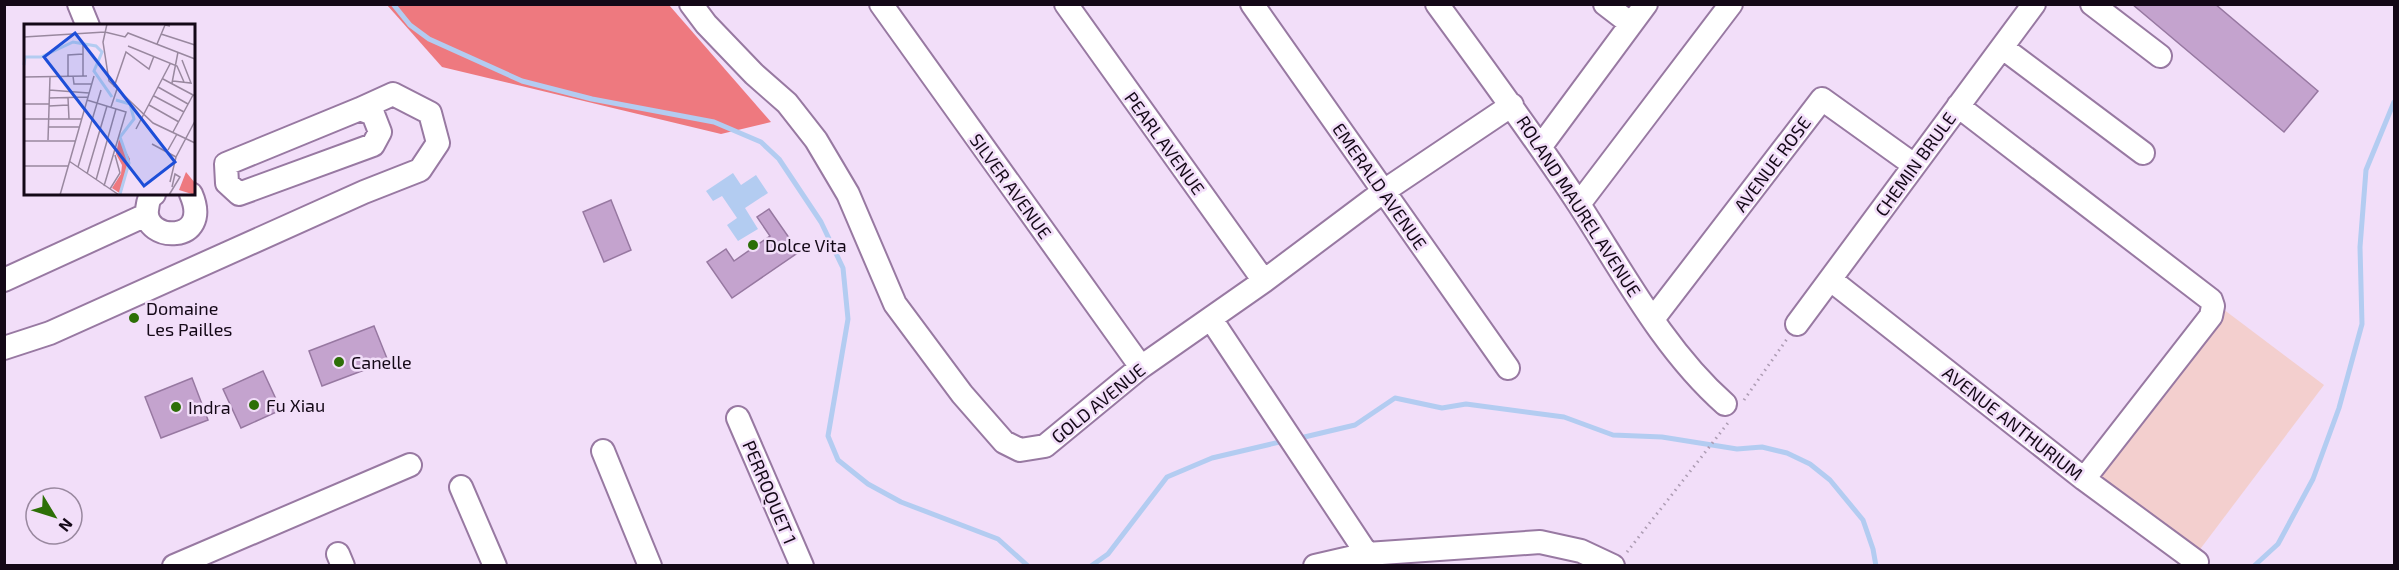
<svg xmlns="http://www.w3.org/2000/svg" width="2399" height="570" viewBox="0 0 2399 570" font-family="'Exo 2',sans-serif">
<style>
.green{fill:#f3cfce}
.forest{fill:#ee797f}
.water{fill:#b3ccf1}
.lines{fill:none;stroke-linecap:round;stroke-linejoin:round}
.stream{stroke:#b3ccf1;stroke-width:5}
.building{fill:#c4a3ce;stroke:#9778a1;stroke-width:1.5}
.minor-casing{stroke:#9879a2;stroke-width:26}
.path{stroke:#ad9cb3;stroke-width:3;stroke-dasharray:1.5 4.5;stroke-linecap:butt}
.minor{stroke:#fff;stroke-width:22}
.poi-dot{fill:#2d6f07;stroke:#f2def9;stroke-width:2}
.labels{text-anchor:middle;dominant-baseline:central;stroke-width:5;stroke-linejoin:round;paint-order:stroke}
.street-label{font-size:18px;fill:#140817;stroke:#f2def9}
.poi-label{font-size:18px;fill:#140817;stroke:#f2def9;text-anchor:start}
.inset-river{fill:none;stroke:#b3ccf1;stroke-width:3}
.inset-road{fill:none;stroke:#99889f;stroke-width:1.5}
.view{fill:#1d4ed8;fill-opacity:0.15;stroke:#1d4ed8;stroke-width:3}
.inset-edge{fill:none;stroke:#140817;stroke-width:3}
</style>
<rect width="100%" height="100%" fill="#f2def9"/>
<path class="green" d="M2223,309L2324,385L2198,552L2096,476Z"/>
<path class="forest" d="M387,5H669L771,122L721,134L442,67Z"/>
<path class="water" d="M733,173L741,185L756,175L768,193L745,208L758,229L738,241L727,225L737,218L722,196L713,201L706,191Z"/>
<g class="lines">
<path class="stream" d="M393,4L410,25L429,39L522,81L592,99L714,122L761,142L779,159L821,222L843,268L848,319L828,436L838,460L868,484L901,502L998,539L1028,566
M1296,439L1355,425L1395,398L1442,408L1466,404L1564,417L1613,435L1662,437L1737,449L1762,447L1787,453L1810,464L1830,480L1863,520L1873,549L1876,566
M1091,566L1108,554L1167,477L1212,458L1284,441
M2254,566L2278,544L2313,479L2339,408L2362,324L2360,247L2366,170L2394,102"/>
</g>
<path class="building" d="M2132,4H2215L2318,91L2284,132Z
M611,200L631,250L604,262L583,212Z
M769,209L799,252L732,298L707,262L726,249L734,261L770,236L757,217Z
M374,326L388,361L322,386L309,351Z
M263,371L281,410L241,428L223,389Z
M192,378L208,420L161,438L145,397Z"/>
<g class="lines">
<defs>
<path id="minor" d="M79,4L88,26
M691,4L706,24L754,74L787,103L816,140L848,194L895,304L962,394L1004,442L1020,450L1045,446L1141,367L1264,281L1384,191L1512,105
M881,4L1141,367
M1066,4L1264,281
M1252,4L1508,368
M1437,4C1486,71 1535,137 1580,206C1624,274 1664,350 1725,404
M1605,4L1631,24
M2092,4L2160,56
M2003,48L2143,153
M1958,106L2211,300L2213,306L2211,316L2084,479
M360,109L373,114L380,132L373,145L239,194L227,183L226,164Z
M1541,146L1646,4
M154,194C148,198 148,203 147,210C143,242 213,245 191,194
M1579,204L1731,4
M4,280L146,215
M1831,280L2084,479L2197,562
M1211,319L1367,554
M1653,319L1822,99L1914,165
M1797,324L2034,4
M4,348L50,333L364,192L420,170L438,143L430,113L393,94L360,109
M738,418L802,566
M603,451L650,566
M461,487L495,566
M338,554L343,566
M174,566L410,465
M1315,566L1367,554L1540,542L1581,551L1613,566"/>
</defs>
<use href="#minor" class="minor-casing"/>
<path class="path" d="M1744,400L1787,339
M1627,552L1728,423"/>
<use href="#minor" class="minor"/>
</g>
<g class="poi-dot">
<circle cx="753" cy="245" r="6"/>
<circle cx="134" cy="318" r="6"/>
<circle cx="339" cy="362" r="6"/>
<circle cx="254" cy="405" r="6"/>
<circle cx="176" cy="407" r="6"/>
</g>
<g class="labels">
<g class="street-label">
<text transform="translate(1165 143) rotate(54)">PEARL AVENUE</text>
<text transform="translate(1772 164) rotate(-53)">AVENUE ROSE</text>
<text transform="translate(1915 164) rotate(-54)">CHEMIN BRULE</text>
<text transform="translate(1011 186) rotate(54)">SILVER AVENUE</text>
<text transform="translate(1380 186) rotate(55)">EMERALD AVENUE</text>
<text transform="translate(1579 206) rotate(57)">ROLAND MAUREL AVENUE</text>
<text transform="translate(1098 403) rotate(-39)">GOLD AVENUE</text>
<text transform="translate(2013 423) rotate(38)">AVENUE ANTHURIUM</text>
<text transform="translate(770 492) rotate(67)">PERROQUET 1</text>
</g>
<g class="poi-label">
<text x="765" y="245">Dolce Vita</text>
<text x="146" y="308">Domaine<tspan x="146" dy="21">Les Pailles</tspan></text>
<text x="351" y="362">Canelle</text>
<text x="266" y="405">Fu Xiau</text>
<text x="188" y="407">Indra</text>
</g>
</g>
<g transform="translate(24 24)">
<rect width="171" height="171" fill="#f2def9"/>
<path d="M95,115L106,135L97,170L88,164L97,150L98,141L92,130ZM162,148L171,159V171L155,166Z" fill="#ee797f"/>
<path class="inset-river" d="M0,41L1,33H17L49,18L72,22L78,28L70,47L88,73M92,76L106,80L110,95L96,113L105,139L96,170"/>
<path class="inset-road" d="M83,0L79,18L85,57L129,99L171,119M137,10L171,21M0,13L81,8L101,13L104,9L171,35M59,20V52M133,20L141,1L146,2M104,22L153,42L160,58M44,52V31L59,30M49,52L50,60H68M0,53L63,52M139,55L171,72M149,57L167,59L158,36M148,59L154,28M90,63L102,28L125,45L130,32M134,63L164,80M25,66L65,69M130,72L160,88M25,74L64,73M44,74L45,95M63,76L102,88L80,162M0,80H25M125,81L155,98M25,82L44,81M87,83L93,65M0,95H58M25,103H55M112,105L146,40M149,108L169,71M24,116L26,53M0,117H51M128,120L152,133M144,126L153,110M45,137L95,171M0,142H44M54,143L77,66M63,150L83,82M72,156L92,85M146,158L152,133L171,97M86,165L96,149L91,131M36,171L70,52M145,171L156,153L151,150L148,163"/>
<path class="view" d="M51,9L151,138L120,162L20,33Z"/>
<rect width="171" height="171" class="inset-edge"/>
</g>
<rect width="2399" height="570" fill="none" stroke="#140817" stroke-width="12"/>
<g transform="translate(54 516) rotate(128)"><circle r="28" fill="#f2def9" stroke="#99889f" stroke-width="1.5"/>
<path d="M0-4.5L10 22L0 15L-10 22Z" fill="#2d6f07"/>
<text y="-9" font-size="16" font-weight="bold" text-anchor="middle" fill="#140817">N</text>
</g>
</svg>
